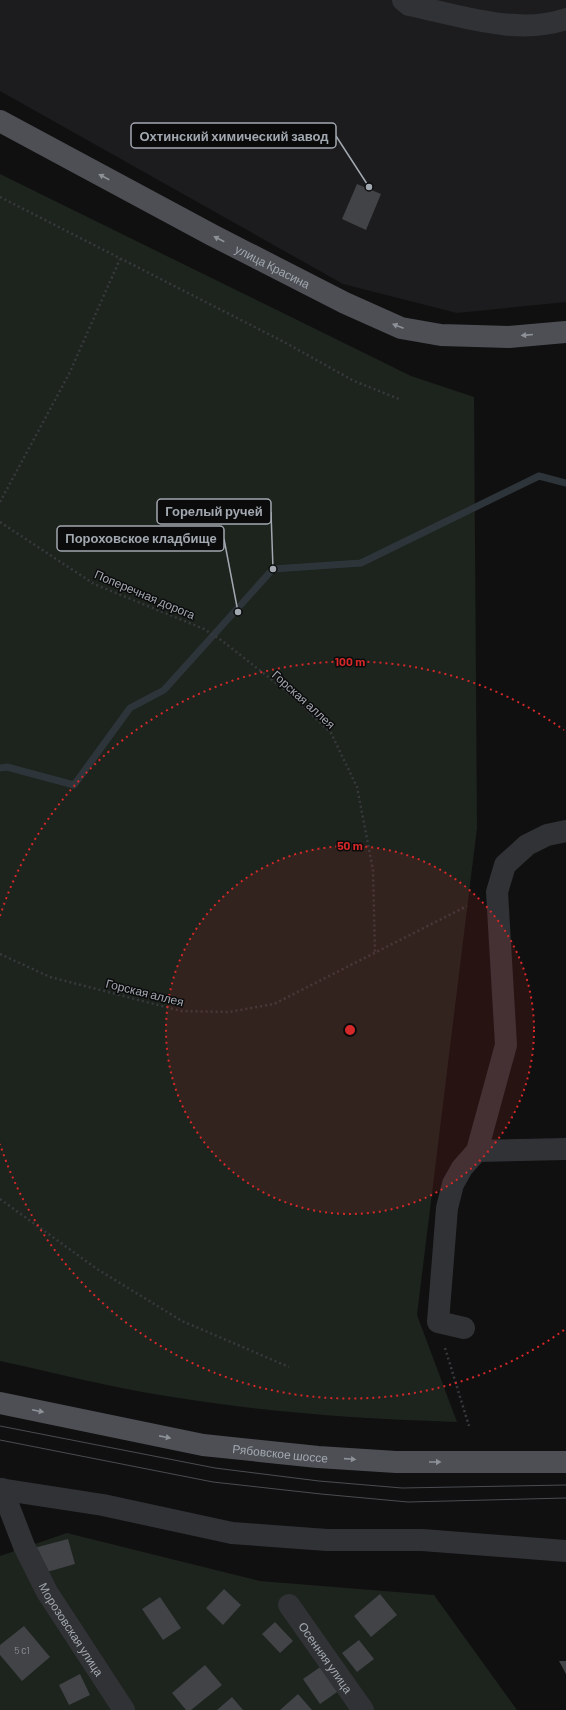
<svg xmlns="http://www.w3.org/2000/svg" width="566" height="1710" viewBox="0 0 566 1710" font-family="Barlow,sans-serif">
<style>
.built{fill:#1c1c1e}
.green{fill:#1d231d}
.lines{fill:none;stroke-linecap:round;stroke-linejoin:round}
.stream{stroke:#2d353a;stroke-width:7}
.building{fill:#414346}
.path{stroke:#37393c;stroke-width:2.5;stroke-dasharray:2 3;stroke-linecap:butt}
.minor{stroke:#313235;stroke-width:22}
.major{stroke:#4d4f54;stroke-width:22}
.tram{stroke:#4a4c50;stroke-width:1}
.oneway{fill:#8d9299}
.ring{fill:none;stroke:#d62828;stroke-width:2;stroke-dasharray:2 4}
.labels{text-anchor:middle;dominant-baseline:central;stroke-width:3;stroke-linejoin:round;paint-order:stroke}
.number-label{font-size:10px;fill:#8a8f96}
.street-label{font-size:12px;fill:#a2a8b0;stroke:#0b0b0c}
.centre{fill:#d62828;stroke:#0b0b0c;stroke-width:2}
.ring-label{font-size:12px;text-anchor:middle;font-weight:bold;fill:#d62828;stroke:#0b0b0c;stroke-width:3;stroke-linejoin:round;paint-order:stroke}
.leader{fill:none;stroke:#a2a8b0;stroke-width:1.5}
.callout-dot{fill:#a2a8b0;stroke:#0b0b0c;stroke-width:1.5}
.callout{fill:#0b0b0c;stroke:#a2a8b0;stroke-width:1.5}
.callout-label{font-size:13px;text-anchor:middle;font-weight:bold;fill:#a2a8b0}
</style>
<rect width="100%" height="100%" fill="#101011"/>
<path class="built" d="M0,0H566V302L457,313L343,284L0,91Z"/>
<path class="green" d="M0,174L411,376L474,397L477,828L417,1315L457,1422C359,1419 262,1412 166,1396C110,1387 55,1373 0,1361Z
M67,1533L260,1581L434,1595L517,1710H0V1556Z"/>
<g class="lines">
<path class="stream" d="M0,768L7,767L74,785L130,708L164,690L273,569L361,563L539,476L566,483"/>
</g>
<path class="building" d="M357,184L381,194L366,230L342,219Z
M68,1539L75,1564L40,1574L34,1548Z
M224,1589L241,1605L223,1625L206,1608Z
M380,1594L397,1615L371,1637L354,1616Z
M160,1597L181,1628L163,1640L142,1609Z
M275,1622L293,1641L280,1653L262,1634Z
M24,1626L50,1657L22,1681L0,1655V1645Z
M359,1640L374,1659L357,1672L342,1653Z
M559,1661H566V1674Z
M205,1665L222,1685L191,1710H186L172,1693Z
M323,1665L340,1690L320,1704L303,1679Z
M80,1674L90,1695L69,1705L59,1685Z
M298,1694L312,1710H280Z
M232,1697L243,1710H217Z"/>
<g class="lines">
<path class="path" d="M0,197L284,342L354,381L399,399
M0,502L69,374L120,259
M0,522L94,584L204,629L221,640L294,697L331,733L357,787L373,870L375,953
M0,954L50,977L181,1011L229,1012L274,1004L467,906
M0,1199L97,1269L182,1321L289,1367
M445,1348L469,1426"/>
<g class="minor">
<path d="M403,0L409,5C458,15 518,36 566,19"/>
<path d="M477,1151L566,1149"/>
<path d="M464,1328L438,1322L447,1208L453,1184L462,1168L477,1151L506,1045L497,892L505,865L527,845L547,835L566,831"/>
<path d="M0,1489L103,1505L232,1533L327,1540H422L566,1551"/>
<path id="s1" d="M2,1489L24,1546L47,1592L124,1710"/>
<path id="s2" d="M289,1605L363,1710"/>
</g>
<g class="major">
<path id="s3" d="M0,121L212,235L345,303L401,328L441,335L509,337L566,332"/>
<path id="s4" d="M0,1403L203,1445L318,1457L396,1462H566"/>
</g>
<path class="tram" d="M0,1426L215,1468L319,1481L402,1488L566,1485
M0,1440L213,1482L321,1494L408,1502L566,1498"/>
</g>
<defs><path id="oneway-solid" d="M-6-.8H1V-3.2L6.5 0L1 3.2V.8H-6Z"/></defs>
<g class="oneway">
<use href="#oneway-solid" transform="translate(104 177) rotate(-152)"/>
<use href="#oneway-solid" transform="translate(219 239) rotate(-153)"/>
<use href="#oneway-solid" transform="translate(398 326) rotate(-159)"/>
<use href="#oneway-solid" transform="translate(527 335) rotate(175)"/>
<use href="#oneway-solid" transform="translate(38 1411) rotate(12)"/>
<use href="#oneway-solid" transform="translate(165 1437) rotate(11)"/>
<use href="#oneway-solid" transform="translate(350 1459) rotate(4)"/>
<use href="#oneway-solid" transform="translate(435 1462)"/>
</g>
<circle cx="350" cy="1030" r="184" fill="#d62828" fill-opacity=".12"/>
<g class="ring">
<circle cx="350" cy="1030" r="184"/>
<path d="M564 1330A368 368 0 0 1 0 1144M0 916A368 368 0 0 1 564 730"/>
</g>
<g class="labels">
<g class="number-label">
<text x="22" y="1650">5 с1</text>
</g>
<g class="street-label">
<text stroke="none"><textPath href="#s3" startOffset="309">улица Красина</textPath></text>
<text transform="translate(145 594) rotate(23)">Поперечная дорога</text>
<text transform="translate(304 699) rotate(42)">Горская аллея</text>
<text transform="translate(145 992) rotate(14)">Горская аллея</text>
<text stroke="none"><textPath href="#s4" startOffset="285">Рябовское шоссе</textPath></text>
<text stroke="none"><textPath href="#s1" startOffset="157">Морозовская улица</textPath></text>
<text stroke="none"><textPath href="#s2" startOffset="64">Осенняя улица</textPath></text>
</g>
</g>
<circle cx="350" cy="1030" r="6" class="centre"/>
<g class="ring-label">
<text x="350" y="666">100 m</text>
<text x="350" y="850">50 m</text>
</g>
<path class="leader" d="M369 187L336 136M273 569L271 512M238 612L224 539"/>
<g class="callout-dot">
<circle cx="369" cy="187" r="4"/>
<circle cx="273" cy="569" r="4"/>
<circle cx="238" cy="612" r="4"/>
</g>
<g class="callout">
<rect x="131" y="123" width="205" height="25" rx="4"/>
<rect x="157" y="499" width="114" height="25" rx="4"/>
<rect x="57" y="526" width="167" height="25" rx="4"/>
</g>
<g class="callout-label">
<text x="234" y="141">Охтинский химический завод</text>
<text x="214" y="516">Горелый ручей</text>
<text x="141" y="543">Пороховское кладбище</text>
</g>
</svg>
